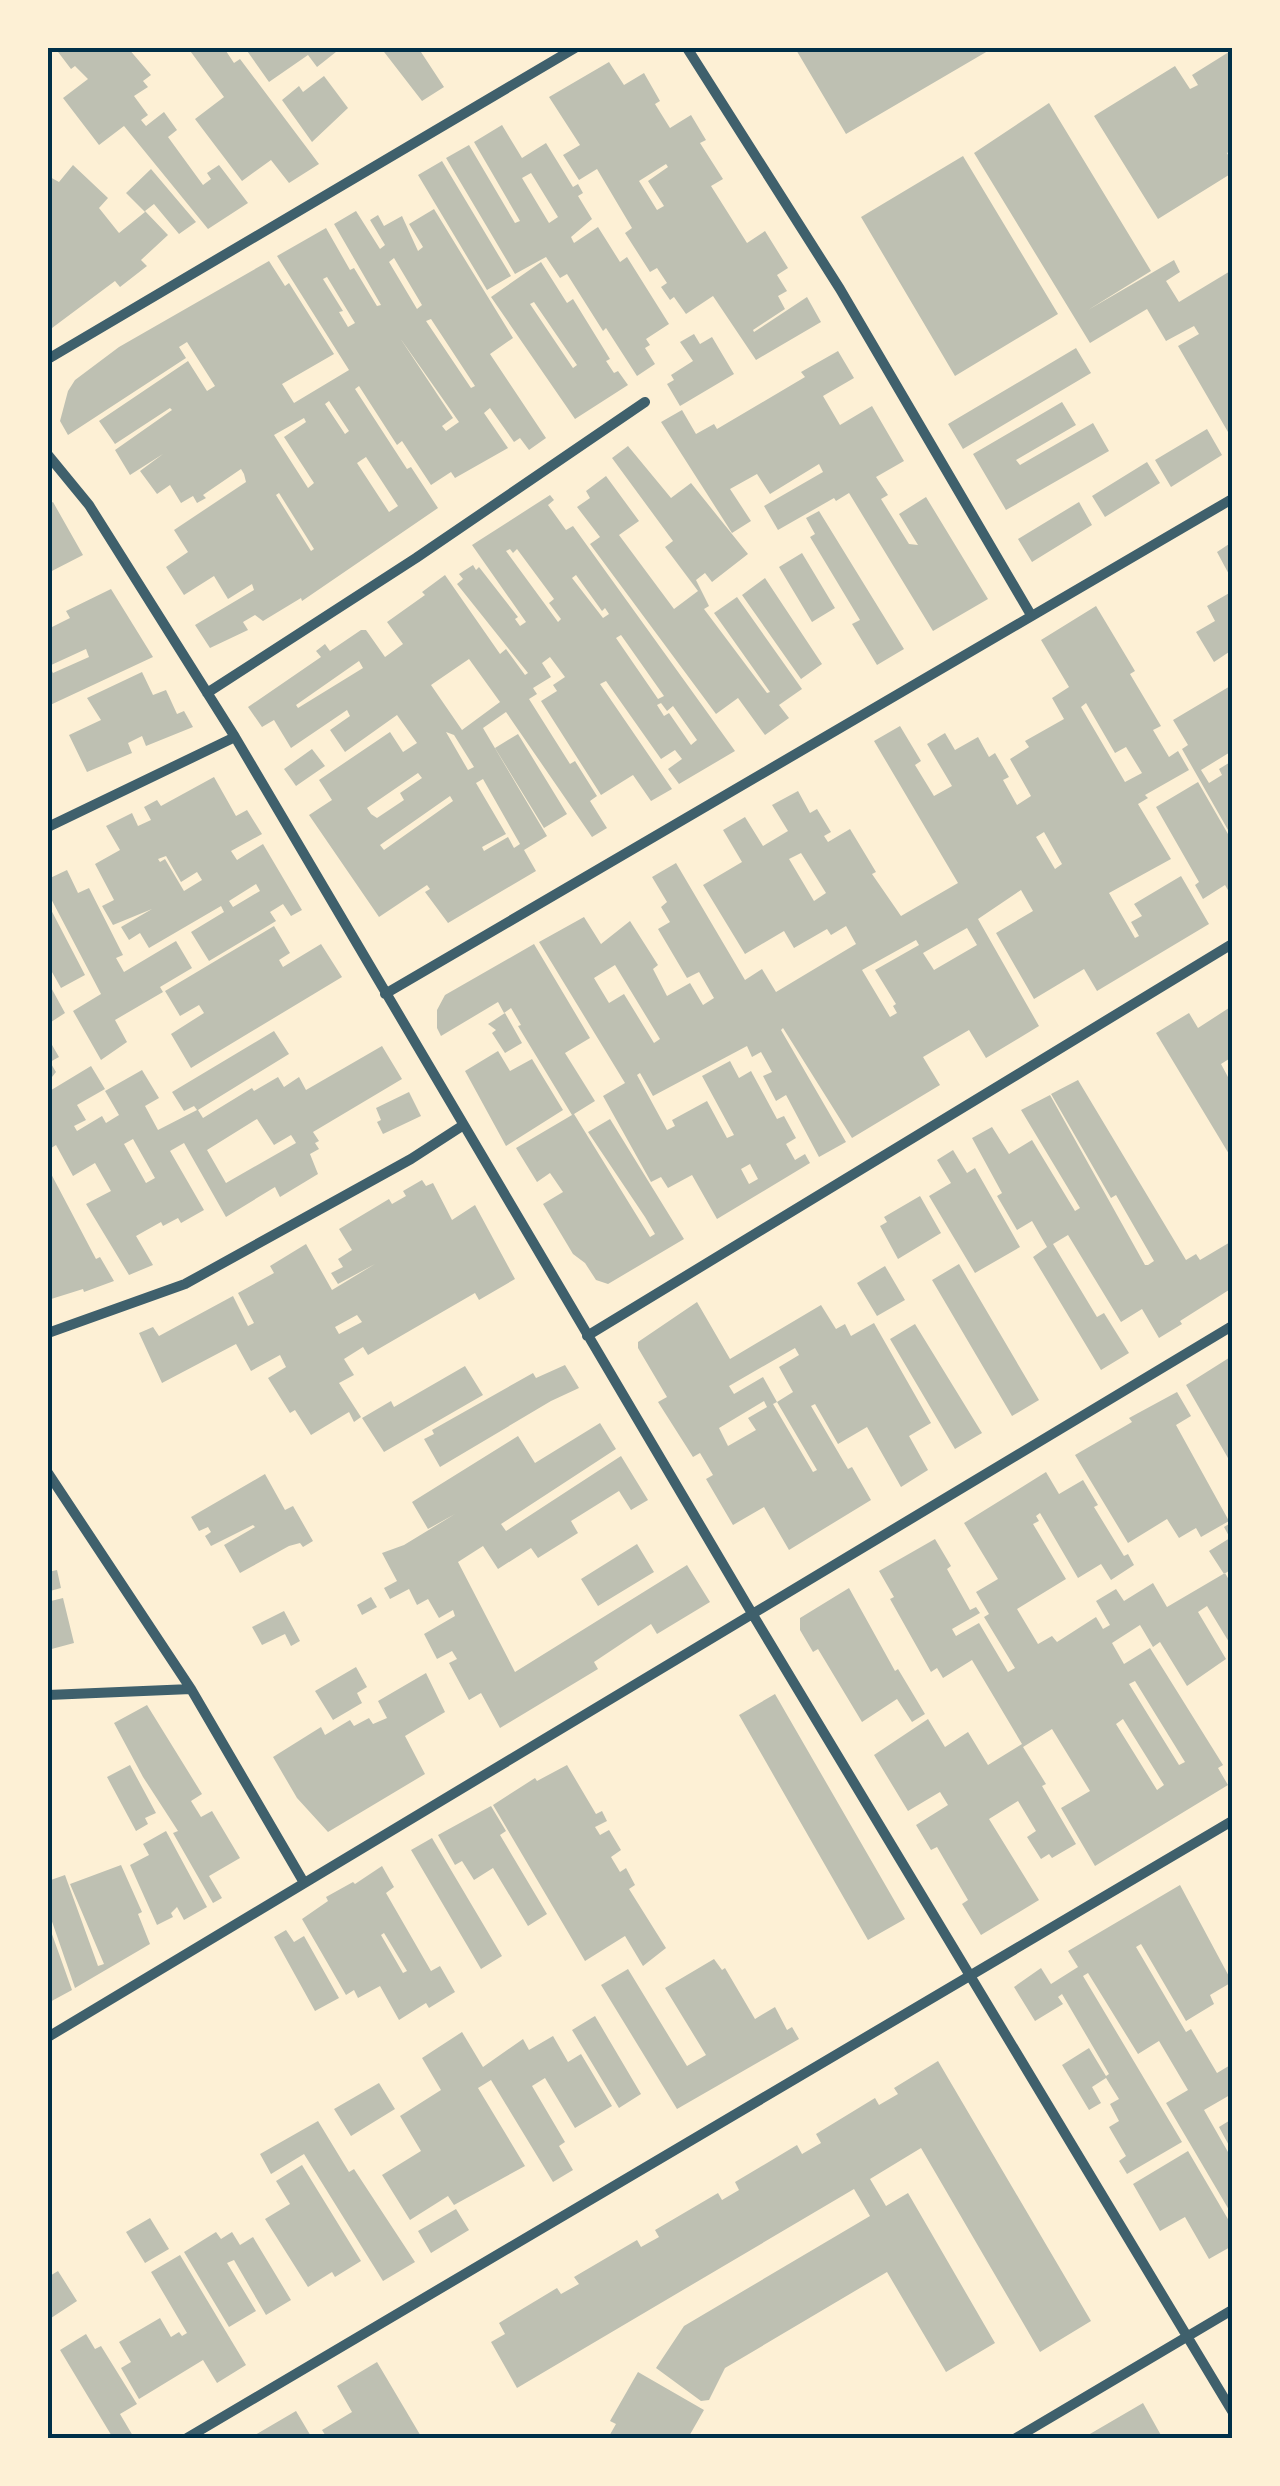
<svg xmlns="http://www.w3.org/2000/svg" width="1280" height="2486" viewBox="0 0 1280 2486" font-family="Quicksand,sans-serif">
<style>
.building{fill:#bec0b2;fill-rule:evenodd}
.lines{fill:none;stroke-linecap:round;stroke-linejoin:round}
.minor{stroke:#3f606c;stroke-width:10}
.neatline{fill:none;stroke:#003049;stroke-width:4}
</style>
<rect width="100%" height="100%" fill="#fdf0d5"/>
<path class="building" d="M55,48H128L151,75L143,81L148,87L134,96L148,115L141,120L146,126L164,112L177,130L168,137L203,185L211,179L207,173L219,165L248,203L208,229L124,126L99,145L63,98L88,79L75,66L71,69Z
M188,48H224L234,63L240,59L319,164L289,183L271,160L242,181L195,119L224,97Z
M245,48H341L317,67L308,55L269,82Z
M381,48H427L421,52L444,87L422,101Z
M795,48H993L846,134Z
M1232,50V150L1227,153L1232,162V173L1158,219L1094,116L1175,66L1190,89L1198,85L1192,75Z
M609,62L624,85L644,73L660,101L655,104L670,128L691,115L706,140L700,143L723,179L711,186L747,243L765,231L788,268L777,275L787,291L778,296L785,309L753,330L754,332L807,297L821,322L756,360L713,296L686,314L674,297L670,300L661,287L667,283L657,268L650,272L625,233L632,228L597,169L579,180L563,155L580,145L549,97ZM666,164L668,167L648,181L664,206L657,210L639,181Z
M324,76L348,108L312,142L282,100L299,86L303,92Z
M1049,103L1151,271L1088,310L1174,260L1180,272L1166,281L1179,302L1232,270V429L1228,432L1178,346L1199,334L1194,326L1166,341L1147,309L1090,343L974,153Z
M502,125L522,158L546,143L573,187L578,184L583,193L578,196L592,219L571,237L574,243L598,227L620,262L627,257L669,324L646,339L650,345L645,348L655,364L637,376L606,328L603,331L567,274L560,278L546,257L515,274L446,158L469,145L515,223L520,221L474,142ZM531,173L558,217L549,223L522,178Z
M963,156L1058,314L955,376L861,217Z
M442,161L511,276L487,290L418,175Z
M73,165L108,198L99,208L119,233L145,212L126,193L151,169L196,222L179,234L154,204L145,211L168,235L141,260L147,266L120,287L115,281L48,331V176L59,182Z
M434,209L513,338L490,354L546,438L529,450L520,438L514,442L490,408L484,413L508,448L455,478L451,472L431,485L402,441L397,445L359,386L355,389L407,469L411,467L438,508L302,601L301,598L263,621L255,615L243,622L248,630L210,648L195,625L254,590L252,584L228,599L214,576L184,595L166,567L188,552L174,530L246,482L244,474L241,469L203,495L206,498L197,503L193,496L181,503L170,485L157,494L140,471L163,454L130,475L115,450L172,410L170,408L115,444L99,421L188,361L207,391L215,386L187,342L179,347L186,358L68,435L60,421L68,391L75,380L119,347L269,261L285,286L289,283L334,354L282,384L294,403L349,370L277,256L326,228L350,270L354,268L377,306L381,305L334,224L356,211L380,249L385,245L370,220L378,215L384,226L402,216L418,251L423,247L409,224ZM394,258L422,305L417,309L389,262ZM327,277L355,323L348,327L339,312L343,311L323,279ZM431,319L475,386L471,388L426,321ZM400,338L459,422L446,431L442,426L453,418ZM329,401L349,431L345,434L325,404ZM304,418L306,422L284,437L314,483L308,488L274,435ZM366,457L398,506L389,512L357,463ZM279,493L314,549L311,551L276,495Z
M541,262L567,303L573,299L610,359L606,361L614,373L618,371L628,385L575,419L491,297ZM534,302L577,365L573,368L530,304Z
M694,334L700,344L712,337L734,374L680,406L667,384L674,380L671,375L693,361L680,342Z
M1076,348L1091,373L963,449L948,424Z
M838,351L854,378L823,396L840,425L872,406L904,461L876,477L888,495L881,499L909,544L918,545L899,514L926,497L988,599L933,631L849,493L836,501L834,498L778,530L764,506L823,472L819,464L770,494L757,474L730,489L751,521L732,533L661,422L682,410L696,434L714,424L717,429L805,377L801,372Z
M1062,402L1076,425L1016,460L1020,465L1093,423L1109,451L1006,510L973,454Z
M1207,429L1222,455L1171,487L1155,460Z
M628,446L671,498L691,483L748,554L712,582L705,573L696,580L709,606L704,609L767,693L770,692L714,613L737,597L802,689L779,705L789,718L765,735L738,698L716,714L590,544L600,537L577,507L590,498L586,491L606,476L639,521L619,535L674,609L698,591L665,547L673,541L612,458Z
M1147,462L1160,483L1105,517L1092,496Z
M550,495L554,500L548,505L566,530L573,526L735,751L679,784L668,769L682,759L675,750L661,759L606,681L600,684L672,789L651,801L633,775L601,795L541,701L557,691L553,685L565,677L550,657L542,663L551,677L533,688L537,694L529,699L570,764L575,761L597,796L590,801L607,828L592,837L506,712L483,728L547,836L524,850L536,871L448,923L425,892L430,889L427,885L379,917L309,815L332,800L319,780L390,732L403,752L417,743L397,715L345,752L330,730L350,716L347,710L291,748L274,720L262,727L248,707L321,657L316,651L325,644L330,651L361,630H366L385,657L403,644L387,622L425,595L422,592L445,575L500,654L506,649L525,675L528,673L457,584L463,579L459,574L473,565L476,570L479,567L518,617L515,619L520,626L526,622L472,545ZM510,549L513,553L517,549L554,599L549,603L561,619L558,622L506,551ZM576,575L602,611L605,608L609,614L603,618L572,578ZM621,635L664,696L658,699L616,638ZM469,659L500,702L462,730L431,685ZM359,661L363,668L298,708L296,705ZM661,703L667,711L673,706L697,740L691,745L669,713L664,716L657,705ZM446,732L454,735L474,767L468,770ZM418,773L422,778L400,793L404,800L377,818L371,814L367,808ZM483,779L520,844L514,848L508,837L484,851L482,847L506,834L476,783ZM450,796L453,801L384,850L380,845Z
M53,502L83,555L48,573V546L51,544L48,537V504Z
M1079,502L1092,525L1032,562L1018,539Z
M819,511L904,649L877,665L852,624L860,620L810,537L815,534L806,518Z
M1232,542V580L1217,552Z
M802,553L835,608L812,622L779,567Z
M765,578L822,664L801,679L742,595Z
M111,589L153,657L48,706V629L70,618L66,611ZM86,649L89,657L53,673L49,666Z
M1231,592L1232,650L1214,662L1196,632L1215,621L1207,606Z
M1096,606L1135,671L1130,674L1161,726L1153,730L1169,757L1178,751L1189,770L1145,795L1148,798L1138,804L1171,859L1109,893L1135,938L1139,936L1131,922L1142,916L1134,904L1181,876L1209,924L1097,991L1084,969L1034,999L996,933L1033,911L1021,890L978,919L1039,1026L986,1058L969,1030L923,1057L940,1085L852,1138L783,1028L781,1030L846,1142L819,1157L786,1095L776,1101L763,1076L772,1072L761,1052L752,1057L747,1046L653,1096L640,1073L637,1075L667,1130L675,1126L672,1120L707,1101L727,1138L734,1135L702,1076L730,1061L739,1078L751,1071L777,1119L784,1116L796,1138L786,1144L795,1160L805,1154L810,1163L717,1219L692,1175L668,1188L661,1177L651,1182L603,1096L625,1083L539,942L584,917L601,944L630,921L658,965L653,969L667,996L690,983L703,1005L714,998L699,972L687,978L658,929L670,922L661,907L667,902L652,877L676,863L745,980L762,969L776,992L856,944L846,926L831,935L827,929L794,948L784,931L745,954L703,885L742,862L723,830L745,817L763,846L788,831L772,805L798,791L810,813L817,809L831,832L824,836L828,842L850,829L876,872L872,874L901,916L958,883L874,741L900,726L921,761L915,765L934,796L952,786L927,744L945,733L955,750L978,737L989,757L995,753L1009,777L1003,780L1017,805L1031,796L1010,759L1029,747L1025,741L1064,719L1052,698L1069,687L1041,640ZM1086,703L1115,753L1126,747L1142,773L1125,782L1081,707ZM1044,832L1062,864L1055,869L1036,837ZM801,853L826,893L814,901L789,859ZM967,928L977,945L934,970L923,953ZM916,940L919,945L875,970L896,1004L893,1006L897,1013L890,1017L862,970ZM615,965L660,1039L654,1043L624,994L609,1003L594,978ZM750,1164L758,1179L749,1184L741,1169Z
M142,672L153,695L166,690L177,714L184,711L193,727L146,746L142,736L128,743L132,753L87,772L69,735L101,720L87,698Z
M1232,685V751L1201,770L1209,783L1222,775L1219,769L1232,761V837L1182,749L1188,745L1173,720Z
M518,734L567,814L544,828L495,748Z
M312,749L325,766L296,786L284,769Z
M214,777L236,816L247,810L262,834L231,851L237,860L263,844L302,910L291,916L283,904L270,912L276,921L209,961L191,932L224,912L221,906L149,948L140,933L129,940L121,927L152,909L113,925L102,906L114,900L95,864L120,850L106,826L132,813L138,826L151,820L144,807L157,800L161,806ZM166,856L181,882L197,872L202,880L184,891L165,859L160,862L158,859ZM256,884L260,891L233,907L229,901Z
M1198,782L1232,841V897L1225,885L1203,899L1195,885L1199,882L1156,807Z
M67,870L78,893L89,888L123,955L116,958L124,972L176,941L192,968L160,987L163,992L115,1020L127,1042L101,1060L73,1011L101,994L48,893V879Z
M48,904L85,975L61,988L48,965Z
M274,926L290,953L279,960L283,967L321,944L342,977L191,1068L171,1034L204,1013L199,1005L180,1016L165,991Z
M534,944L590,1038L565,1053L595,1101L574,1114L650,1237L655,1234L645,1217L588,1132L610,1119L684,1239L608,1284L596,1280L585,1263L573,1254L543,1204L563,1192L550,1173L537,1182L516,1148L572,1115L518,1026L521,1025L511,1008L504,1013L498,1002L441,1036L437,1028V1010L445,995Z
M48,982L65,1013L48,1024Z
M1232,1006V1064L1229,1059L1221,1064L1228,1077L1232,1074V1159L1156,1033L1189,1013L1198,1028Z
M505,1013L522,1043L505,1053L492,1033L496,1030L488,1024Z
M274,1031L289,1054L198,1110L203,1118L252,1088L254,1091L278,1077L284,1087L299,1077L306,1090L382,1046L402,1079L313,1132L319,1141L315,1143L319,1149L310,1154L318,1174L280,1197L275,1187L226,1217L184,1143L170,1151L204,1210L181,1223L178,1218L163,1226L161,1222L136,1236L153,1265L129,1275L86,1204L111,1191L95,1163L73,1176L56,1145L48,1150V1092L91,1066L105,1089L77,1105L86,1120L74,1126L77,1131L102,1116L106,1123L119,1115L105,1091L142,1070L159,1098L145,1106L158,1130L197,1110L194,1106L184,1111L172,1092ZM257,1119L274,1145L291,1135L296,1143L226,1183L207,1150ZM133,1139L155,1178L146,1183L124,1144Z
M48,1038L59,1057L50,1062L56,1072L48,1082Z
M498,1051L510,1071L532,1059L563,1110L506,1146L465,1071Z
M1078,1080L1186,1260L1196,1254L1200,1260L1232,1241V1288L1180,1321L1182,1324L1159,1338L1142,1309L1121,1322L1068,1235L1053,1244L1097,1317L1104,1313L1129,1353L1101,1370L1033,1257L1047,1247L1032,1221L1017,1230L997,1196L1002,1193L972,1138L992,1127L1009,1154L1032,1140L1075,1211L1080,1208L1021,1110L1050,1095L1145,1265H1148L1154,1261L1116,1195L1111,1198L1051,1094Z
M409,1092L421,1116L383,1134L377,1122L381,1120L376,1108Z
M953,1150L967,1173L975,1168L1020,1247L975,1273L929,1196L951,1183L937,1160Z
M48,1168L96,1259L100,1257L114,1281L84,1292L83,1289L48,1300Z
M422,1180L426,1186L433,1183L452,1220L475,1205L515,1279L479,1300L475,1293L368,1355L363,1347L344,1359L354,1375L339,1383L361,1417L354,1422L349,1412L311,1435L295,1410L290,1413L268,1378L286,1367L280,1355L251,1371L236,1344L162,1383L139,1333L153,1327L159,1336L233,1296L248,1326L254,1323L238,1293L274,1273L270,1266L306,1244L332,1290L375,1264L338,1284L331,1273L343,1267L338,1259L352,1250L339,1229L389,1199L392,1204L406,1196L403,1191ZM357,1315L362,1322L339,1334L335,1327Z
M920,1196L941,1233L898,1259L880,1226L887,1222L884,1217Z
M959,1264L1039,1400L1012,1416L932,1280Z
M885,1266L905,1300L877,1316L857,1283Z
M697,1302L730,1359L821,1305L836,1329L845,1324L851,1336L874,1323L931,1423L909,1436L928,1470L901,1487L867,1427L838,1444L815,1404L811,1406L848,1469L852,1467L871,1500L789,1550L764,1507L733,1525L706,1479L713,1475L700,1453L693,1457L658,1402L667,1397L638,1348V1342ZM795,1348L799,1355L779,1367L793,1392L777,1402L817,1470L813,1472L773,1404L777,1402L763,1377L734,1394L729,1386ZM764,1401L767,1407L748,1418L756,1430L728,1446L719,1428Z
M915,1324L982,1433L955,1449L890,1339Z
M1232,1356V1465L1186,1385Z
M565,1365L579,1388L551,1401L440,1467L424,1439L434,1434L432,1430L533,1373L536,1378Z
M465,1366L483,1395L384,1452L362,1418L391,1401L394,1407Z
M1177,1392L1191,1416L1176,1425L1229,1521L1201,1537L1196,1528L1179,1538L1167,1519L1128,1543L1075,1455L1132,1422L1129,1418Z
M600,1423L616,1449L501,1524L506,1531L621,1456L648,1500L631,1510L619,1491L571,1521L578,1533L538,1558L531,1548L498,1569L483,1546L458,1562L515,1672L687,1565L710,1602L657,1634L651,1624L594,1662L598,1669L500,1728L481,1693L469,1700L449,1663L457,1659L452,1651L437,1659L424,1634L455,1616L453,1610L439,1618L428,1599L417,1605L409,1589L390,1599L384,1588L397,1581L382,1553L404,1545L455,1514L428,1529L412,1502L518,1436L535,1463Z
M1046,1472L1059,1494L1083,1480L1098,1505L1094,1507L1124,1556L1128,1554L1134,1565L1111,1580L1101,1564L1078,1578L1040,1513L1036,1516L1039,1521L1033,1524L1066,1579L1017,1609L1038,1644L1052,1636L1057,1642L1096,1617L1103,1629L1110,1625L1096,1601L1116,1589L1124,1601L1153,1583L1167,1607L1225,1573L1232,1585V1647L1207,1606L1198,1612L1226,1659L1187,1686L1160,1642L1153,1647L1140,1625L1112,1643L1124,1664L1150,1648L1223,1765L1218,1768L1228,1785L1095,1866L1061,1808L1090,1791L1052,1729L1023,1747L1046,1784L1042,1786L1076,1844L1052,1858L1049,1854L1041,1859L1027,1837L1036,1831L1018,1801L989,1819L1039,1900L981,1935L962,1904L968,1900L937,1847L931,1850L916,1825L948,1805L940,1792L908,1811L874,1755L928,1719L945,1747L968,1732L988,1765L1022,1744L972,1660L943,1678L937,1668L931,1672L890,1599L894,1597L879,1571L935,1539L951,1566L947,1569L970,1610L976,1607L980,1613L952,1629L956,1636L979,1623L1008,1672L1015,1668L984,1617L989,1614L976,1592L998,1579L964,1523ZM1135,1681L1185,1762L1179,1765L1129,1684ZM1123,1719L1164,1785L1157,1790L1116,1724Z
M265,1474L285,1510L293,1506L313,1541L303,1547L300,1543L289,1546L240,1573L224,1545L255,1527L253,1525L211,1546L205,1536L211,1532L208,1527L199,1531L191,1517Z
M1232,1522V1569L1224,1574L1209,1551L1230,1538L1224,1527Z
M637,1544L654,1572L598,1606L581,1579Z
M57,1570L61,1588L50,1591L51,1601L63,1598L74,1643L48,1650V1572Z
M849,1588L895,1671L898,1669L925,1714L912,1722L897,1699L862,1722L818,1649L813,1652L800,1630V1618Z
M371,1597L377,1607L362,1615L357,1605Z
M284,1611L300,1641L291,1646L285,1634L262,1645L252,1627Z
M356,1667L367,1687L357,1693L362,1703L333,1720L315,1691Z
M426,1673L445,1712L405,1736L425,1774L328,1832L297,1798L273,1757L321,1727L325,1735L350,1720L354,1726L369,1718L373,1724L387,1718L378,1701Z
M775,1694L905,1919L868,1940L739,1715Z
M147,1705L202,1794L191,1801L201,1817L212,1811L240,1858L209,1876L222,1898L213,1903L173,1833L178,1831L143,1777L114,1723Z
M130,1765L156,1813L145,1818L148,1824L136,1831L107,1777Z
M567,1765L596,1814L602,1811L607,1821L595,1827L600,1835L609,1830L621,1850L611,1857L620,1872L626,1868L635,1885L629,1889L666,1948L643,1966L625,1936L585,1961L493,1805L535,1778L537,1781Z
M491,1806L506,1831L500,1835L547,1914L528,1926L493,1868L474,1880L462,1861L455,1865L438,1835Z
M166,1831L207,1907L184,1920L177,1907L171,1913L173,1917L157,1925L130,1865L149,1855L143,1844Z
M432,1838L502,1956L481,1969L411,1850Z
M121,1865L142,1912L138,1914L150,1944L75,1988L48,1910V1881L65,1875L98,1966L104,1964L70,1884Z
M382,1866L394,1887L386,1893L431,1971L440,1966L455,1992L429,2008L426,2003L399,2020L380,1986L358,1998L354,1990L346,1995L302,1919L328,1901L326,1897L353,1882L355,1884ZM384,1933L407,1971L403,1973L381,1935Z
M1180,1885L1232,1982L1210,1995L1214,2004L1186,2021L1141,1944L1136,1947L1186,2032L1191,2029L1217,2073L1232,2064V2099L1230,2095L1204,2110L1232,2159V2215L1166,2103L1188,2090L1159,2041L1138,2054L1088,1973L1083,1976L1182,2142L1127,2174L1119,2161L1126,2156L1109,2127L1119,2121L1110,2104L1119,2099L1106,2078L1092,2087L1101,2103L1089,2110L1062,2065L1089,2048L1106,2076L1109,2074L1062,1994L1058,1997L1063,2004L1035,2021L1014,1987L1041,1968L1051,1984L1078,1967L1068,1951Z
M48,1923L72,1990L48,2003Z
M286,1930L294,1942L304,1936L339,1998L315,2011L274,1937Z
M714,1959L722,1970L725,1968L755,2019L775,2007L787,2030L792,2027L799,2039L677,2109L601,1985L628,1969L687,2066L706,2055L665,1988Z
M595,2016L641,2094L619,2108L572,2030Z
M462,2032L483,2067L523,2039L529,2050L553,2036L568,2062L581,2054L612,2106L575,2128L545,2078L532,2086L565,2142L559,2146L573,2170L553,2182L491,2080L478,2088L525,2166L454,2205L448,2196L410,2220L382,2175L421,2151L400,2116L441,2090L422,2058Z
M938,2061L1091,2321L1040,2352L921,2148L870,2179L886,2206L908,2193L995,2343L946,2372L887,2272L725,2368L709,2400L701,2401L656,2368L684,2326L870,2216L854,2189L517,2388L491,2342L505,2334L499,2323L557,2288L561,2294L579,2284L574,2277L637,2240L641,2247L659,2237L655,2230L718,2193L722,2200L739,2190L735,2182L797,2145L802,2154L821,2143L816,2134L875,2098L879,2105L898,2094L894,2088Z
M379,2083L395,2109L351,2136L334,2109Z
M1232,2119V2151L1219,2127Z
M318,2121L349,2172L354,2169L415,2262L383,2281L304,2154L271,2174L260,2154Z
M1188,2151L1232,2226V2246L1209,2259L1185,2217L1160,2231L1133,2184Z
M302,2165L361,2261L335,2277L332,2272L308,2287L265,2219L290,2204L276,2181Z
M456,2209L469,2230L431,2253L418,2231Z
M150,2218L169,2249L145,2263L126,2232Z
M216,2232L221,2239L232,2232L240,2245L253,2237L291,2300L266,2315L234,2260L227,2263L256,2311L229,2327L184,2252Z
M180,2255L246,2365L217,2383L203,2360L139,2399L121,2368L131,2362L119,2342L160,2318L171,2337L179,2332L182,2336L187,2333L151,2272Z
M58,2271L77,2301L48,2320V2277Z
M86,2334L95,2349L101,2346L137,2404L120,2414L133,2436L128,2438H113L60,2350Z
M377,2362L422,2438H327L322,2430L352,2412L337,2386Z
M638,2372L704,2410L688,2438H608L616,2424L610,2421Z
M1143,2403L1162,2437L1083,2438Z
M296,2411L312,2438H257L255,2435Z"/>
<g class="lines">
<path class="minor" d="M687,48L840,289L1031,615
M48,359L575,48
M48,455L89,505L235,737L753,1615L1232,2411
M207,693L416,558L645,402
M48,827L235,737
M385,994L1232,499
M48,1333L185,1284L411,1159L462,1126
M587,1336L1232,944
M48,1473L191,1689L303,1881
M48,1695L191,1689
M48,2037L1232,1326
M187,2438L1232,1821
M1016,2438L1232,2310"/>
</g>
<rect width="1280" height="2486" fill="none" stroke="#fdf0d5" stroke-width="100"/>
<rect x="50" y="50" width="1180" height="2386" class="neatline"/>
</svg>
